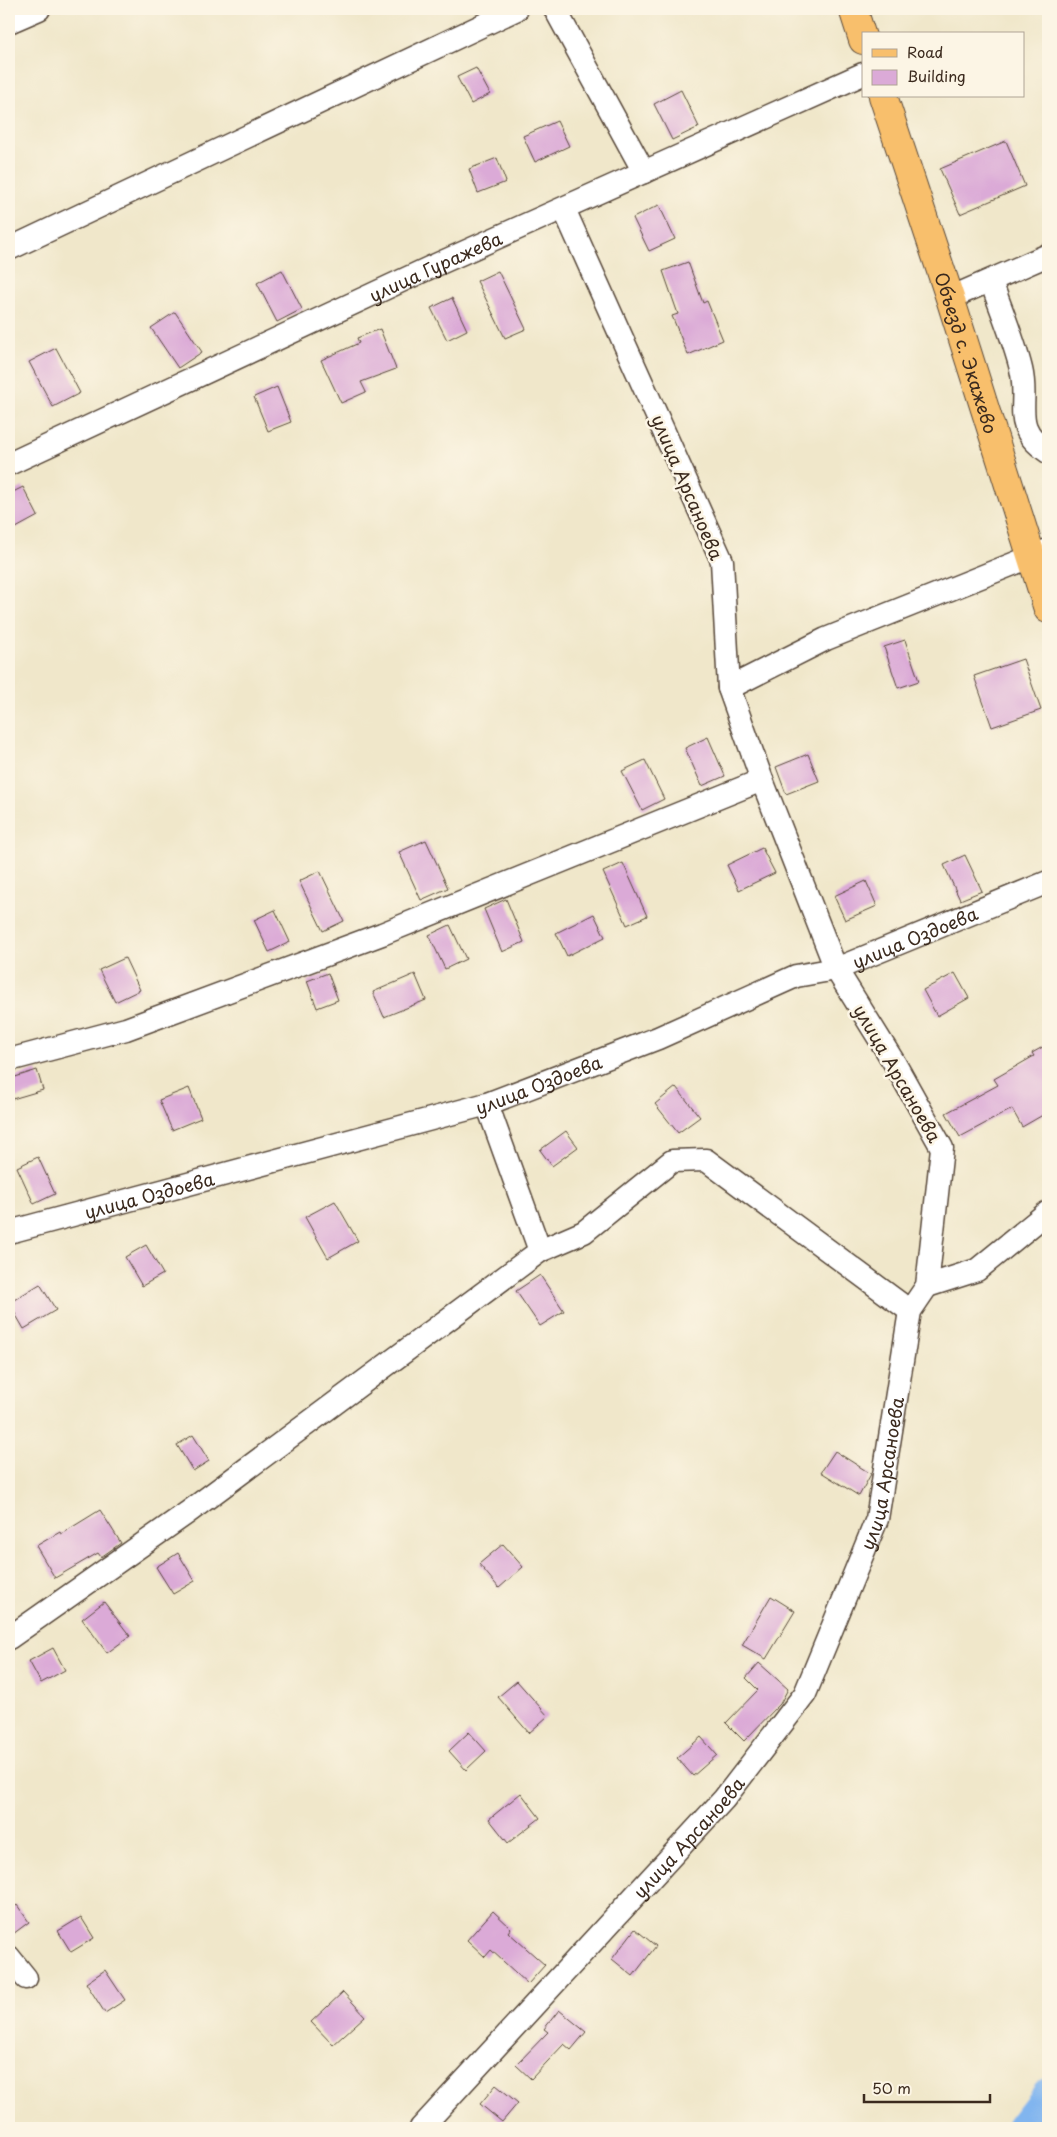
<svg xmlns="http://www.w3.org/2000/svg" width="1057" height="2137" viewBox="0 0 1057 2137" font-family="'Playpen Sans',sans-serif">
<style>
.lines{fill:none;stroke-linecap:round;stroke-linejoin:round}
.river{stroke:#81b5ef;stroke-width:30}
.building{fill:#dbaad7}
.minor-casing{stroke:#564638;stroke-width:25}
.major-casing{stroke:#564638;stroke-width:30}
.minor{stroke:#fff;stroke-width:22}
.major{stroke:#f8bf6c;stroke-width:28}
.labels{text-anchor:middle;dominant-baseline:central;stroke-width:5;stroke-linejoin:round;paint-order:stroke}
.street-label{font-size:18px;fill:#3b2a1e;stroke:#fcf5e5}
</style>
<rect width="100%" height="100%" fill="#fcf5e5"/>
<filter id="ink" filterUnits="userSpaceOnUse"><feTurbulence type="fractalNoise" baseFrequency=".02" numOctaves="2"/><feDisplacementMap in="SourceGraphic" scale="10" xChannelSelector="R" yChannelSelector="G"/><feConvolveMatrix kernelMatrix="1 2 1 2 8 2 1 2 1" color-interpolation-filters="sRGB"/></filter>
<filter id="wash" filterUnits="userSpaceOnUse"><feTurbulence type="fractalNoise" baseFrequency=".0096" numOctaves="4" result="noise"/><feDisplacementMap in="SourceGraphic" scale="20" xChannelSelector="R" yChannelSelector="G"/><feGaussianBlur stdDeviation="1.12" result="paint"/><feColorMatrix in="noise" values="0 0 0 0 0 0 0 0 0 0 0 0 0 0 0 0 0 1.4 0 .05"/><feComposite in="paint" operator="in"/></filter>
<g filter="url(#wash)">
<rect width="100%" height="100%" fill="#f0e7ca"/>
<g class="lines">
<path class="river" d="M1021,2128L1048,2093"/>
</g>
<g id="blocks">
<path class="building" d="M476,68L490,94L471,104L457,77Z
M681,90L699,127L672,140L654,104Z
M557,121L569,146L535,162L523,136Z
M1006,141L1025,186L960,214L940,169Z
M497,158L506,182L478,193L469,169Z
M659,205L675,239L649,251L633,218Z
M688,262L703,303L707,301L723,340L688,355L672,316L678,314L663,271Z
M282,270L302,309L277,322L257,283Z
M498,271L526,329L505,338L477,281Z
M452,298L467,330L447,340L431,308Z
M175,312L202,352L178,368L151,328Z
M380,329L396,369L361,382L366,392L341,403L321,360L359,343L357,338Z
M56,348L80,393L53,407L29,362Z
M277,387L291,422L268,431L254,397Z
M23,487L38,516L16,528L9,513V494Z
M905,640L919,681L898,688L884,647Z
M1023,659L1041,710L992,727L974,676Z
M708,737L725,776L702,786L685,748Z
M808,754L819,781L786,794L776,767Z
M645,760L664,799L642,810L622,771Z
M426,840L448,888L421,900L399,852Z
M762,848L775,873L739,890L727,865Z
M965,855L982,891L960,900L944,865Z
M623,863L647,916L627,925L603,872Z
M320,871L344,921L323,931L299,881Z
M866,881L877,906L845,920L834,896Z
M506,899L524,942L502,952L484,909Z
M275,910L290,942L269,952L254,920Z
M594,914L605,937L567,956L556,933Z
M450,925L466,959L445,969L429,935Z
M125,958L140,990L115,1002L99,970Z
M328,973L338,1000L317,1008L307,981Z
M955,973L969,998L937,1016L923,990Z
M415,974L426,1000L384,1017L373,992Z
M1048,1044V1112L1022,1127L1012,1109L960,1137L946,1113L998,1085L994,1079L1034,1056L1032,1053Z
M37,1070L43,1090L9,1100V1079Z
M676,1087L700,1117L678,1133L655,1104Z
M189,1088L201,1118L172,1130L159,1100Z
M566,1131L578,1147L552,1166L540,1150Z
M38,1157L55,1194L34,1204L17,1167Z
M335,1201L358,1241L328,1258L305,1217Z
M146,1245L163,1274L142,1286L125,1257Z
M540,1275L564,1311L540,1326L516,1291Z
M40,1284L56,1310L24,1329L9,1303Z
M193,1435L209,1461L193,1471L177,1445Z
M835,1451L871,1474L859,1496L821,1472Z
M100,1510L121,1543L101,1557L98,1553L55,1578L36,1546L60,1532L61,1534Z
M503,1544L523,1567L499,1588L479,1564Z
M178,1553L195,1581L173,1594L156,1567Z
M771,1596L795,1611L766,1659L742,1645Z
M104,1602L130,1636L107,1653L82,1619Z
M53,1648L65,1670L41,1683L29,1661Z
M759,1663L788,1689L780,1704L744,1741L726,1723L758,1690L746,1678Z
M517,1681L548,1716L529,1733L498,1697Z
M469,1732L486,1751L466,1770L449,1751Z
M701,1737L717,1755L693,1776L677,1758Z
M521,1793L540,1818L508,1843L489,1819Z
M17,1905L29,1922L9,1937V1911Z
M493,1911L511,1928L508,1932L545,1965L528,1984L491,1950L485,1957L467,1940Z
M81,1917L94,1938L71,1952L58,1931Z
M635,1929L656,1946L633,1976L612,1959Z
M105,1970L125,2000L105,2013L86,1983Z
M343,1992L365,2016L333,2045L311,2022Z
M559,2010L586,2032L571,2050L564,2044L531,2079L516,2065L548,2032L544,2029Z
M496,2085L518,2103L502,2122L480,2104Z"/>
</g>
</g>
<g filter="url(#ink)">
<use href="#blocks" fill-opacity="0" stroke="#564638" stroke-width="1"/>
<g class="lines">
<defs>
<g id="minor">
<path d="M555,9L644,172"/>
<path d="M9,22L39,9"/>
<path d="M9,249L517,9"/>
<path d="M991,281C1001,310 1014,340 1021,369C1030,405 1009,426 1048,452"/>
<path d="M950,298L1048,255"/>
<path id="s1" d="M9,464L429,268L863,74"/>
<path d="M729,688L826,639L1048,550"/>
<path d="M9,1060L126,1029L382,934L762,780"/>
<path id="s2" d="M9,1232L487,1104L658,1038L796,976L836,969L1048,882"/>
<path d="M540,1251L584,1232L672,1161L706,1160L910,1311"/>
<path d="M927,1286L977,1270L1048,1212"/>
<path d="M9,1638L187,1513L540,1251L487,1104"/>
<path d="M9,1957L26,1978"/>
<path id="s3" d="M421,2128L724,1799L805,1694L877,1519L910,1311L927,1286L942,1148L895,1064L836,969L762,780L729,688L722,561L564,209"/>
</g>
<g id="major">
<path d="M853,9L863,40"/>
<path id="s4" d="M883,96L950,298L1048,609"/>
</g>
</defs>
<use href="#minor" class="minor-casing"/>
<use href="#major" class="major-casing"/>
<use href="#minor" class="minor"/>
<use href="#major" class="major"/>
</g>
</g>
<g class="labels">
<g class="street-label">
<text stroke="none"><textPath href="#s1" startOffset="470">улица Гуражева</textPath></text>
<text stroke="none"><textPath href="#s4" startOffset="270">Объезд с. Экажево</textPath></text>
<text transform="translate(688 487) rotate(67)">улица Арсаноева</text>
<text stroke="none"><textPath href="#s2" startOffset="955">улица Оздоева</textPath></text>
<text transform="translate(898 1073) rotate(60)">улица Арсаноева</text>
<text stroke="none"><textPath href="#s2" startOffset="550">улица Оздоева</textPath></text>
<text stroke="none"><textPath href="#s2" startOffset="145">улица Оздоева</textPath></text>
<text stroke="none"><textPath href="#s3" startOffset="815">улица Арсаноева</textPath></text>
<text stroke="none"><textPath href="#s3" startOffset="395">улица Арсаноева</textPath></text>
</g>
</g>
<rect width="1057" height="2137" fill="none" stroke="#fcf5e5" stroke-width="30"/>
<rect x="862" y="32" width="162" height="65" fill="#fcf5e5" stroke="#afa495"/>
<rect x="872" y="49" width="25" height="8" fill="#f8bf6c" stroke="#afa495"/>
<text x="907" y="58" font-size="15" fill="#3b2a1e">Road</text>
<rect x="872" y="70" width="25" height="15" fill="#dbaad7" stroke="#afa495"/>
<text x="907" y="82" font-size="15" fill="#3b2a1e">Building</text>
<path d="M864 2094v8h126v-8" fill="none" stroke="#3b2a1e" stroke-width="2.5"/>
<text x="872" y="2094" font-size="15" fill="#3b2a1e" stroke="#fcf5e5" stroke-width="4" paint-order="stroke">50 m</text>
</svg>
